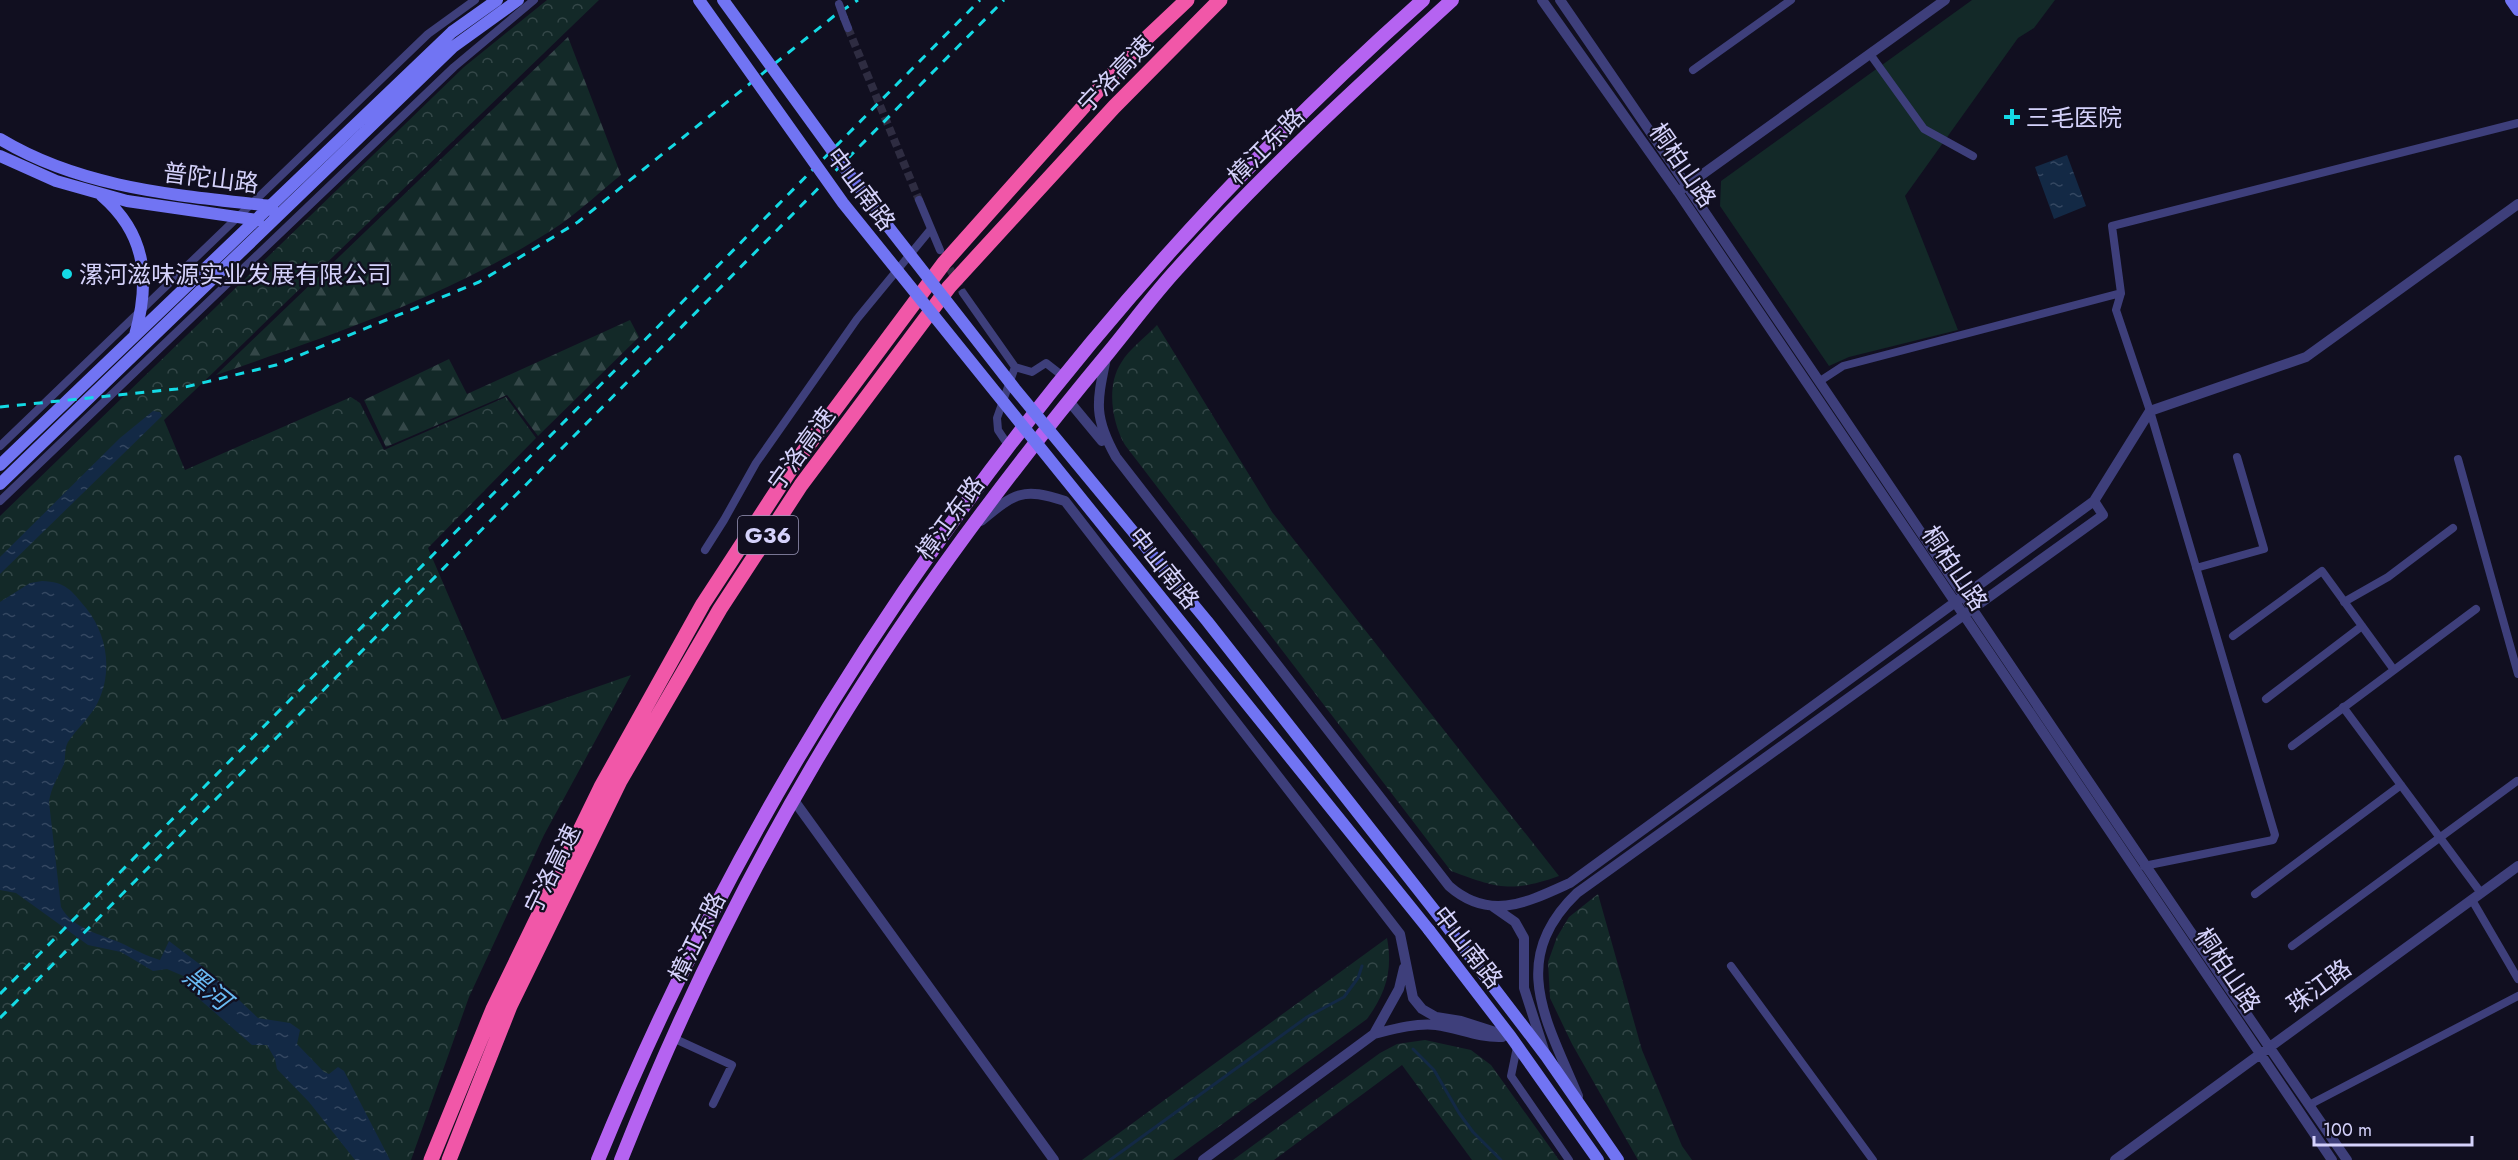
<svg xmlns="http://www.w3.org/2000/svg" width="2518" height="1160" viewBox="0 0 2518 1160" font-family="Jost,'Noto Sans SC',sans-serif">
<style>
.grass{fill:#132928}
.forest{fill:url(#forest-firs)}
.park{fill:url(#park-crowns)}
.water{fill:url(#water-ripples)}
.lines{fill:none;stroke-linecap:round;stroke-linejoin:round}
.stream{stroke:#132945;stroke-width:3}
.minor-tunnel{stroke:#2e2c41;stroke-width:8;stroke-dasharray:8 4;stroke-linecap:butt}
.minor{stroke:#3e3f7b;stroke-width:8}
.tertiary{stroke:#3e3f7b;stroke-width:10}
.secondary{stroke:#7174f3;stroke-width:12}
.primary{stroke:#b563f1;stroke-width:14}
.motorway{stroke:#f157a8;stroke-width:15}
.rail{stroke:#14dae5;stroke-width:3;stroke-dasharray:9 8;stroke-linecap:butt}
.minor-bridge{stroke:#3e3f7b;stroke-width:8}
.secondary-bridge{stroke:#7174f3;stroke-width:12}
.poi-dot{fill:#14dae5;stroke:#110f20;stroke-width:2}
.labels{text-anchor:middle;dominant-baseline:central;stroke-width:4.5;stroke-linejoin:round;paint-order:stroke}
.shield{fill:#110f20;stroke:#9a98b9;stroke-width:1.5}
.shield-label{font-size:22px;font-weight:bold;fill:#d5d2fb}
.street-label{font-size:24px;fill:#d5d2fb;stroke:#110f20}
.poi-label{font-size:24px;fill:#d5d2fb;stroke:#110f20;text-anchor:start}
.water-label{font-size:26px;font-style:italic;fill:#69b9f2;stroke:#110f20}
</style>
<defs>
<pattern id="forest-firs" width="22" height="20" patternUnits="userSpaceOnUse" patternTransform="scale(1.5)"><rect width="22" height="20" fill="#132928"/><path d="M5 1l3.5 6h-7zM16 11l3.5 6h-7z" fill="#344748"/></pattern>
<pattern id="park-crowns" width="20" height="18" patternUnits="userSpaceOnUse" patternTransform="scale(1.5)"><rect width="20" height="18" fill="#132928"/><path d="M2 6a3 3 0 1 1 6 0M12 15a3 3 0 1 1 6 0" fill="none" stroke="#344748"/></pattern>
<pattern id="water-ripples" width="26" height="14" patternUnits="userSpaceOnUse" patternTransform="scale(1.5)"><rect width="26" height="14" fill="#132945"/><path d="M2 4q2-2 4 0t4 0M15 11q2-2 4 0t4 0" fill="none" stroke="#344761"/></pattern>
</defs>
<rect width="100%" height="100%" fill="#110f20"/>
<path class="grass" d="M1972,0H2055L2034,28L2018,38L1905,196L1958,330L1849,357L1829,366L1720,206L1721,181Z"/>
<path class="forest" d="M568,37L621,175C601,191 582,209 561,224C456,294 335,334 216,375Z
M630,320L639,337L538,436L507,395L386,447L364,400L449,359L467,394Z"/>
<path class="park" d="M547,0H599L164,420L185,470L351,397L360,403L384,450L506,397L536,438L428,548L502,720L631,675L544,835L469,997L411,1160H0V516L464,67Z
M1157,325L1272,512L1559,876C1511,893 1497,888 1451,871L1125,445C1112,423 1106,386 1121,363C1129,349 1146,337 1157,325Z
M1598,894L1642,1050L1682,1146L1692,1160H1638L1572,1044L1550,998L1548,962L1557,937L1569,917Z
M1387,938C1393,970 1386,993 1367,1019L1173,1160H1082Z
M1425,1040L1471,1050L1491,1065L1559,1160H1472L1402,1065L1274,1160H1233L1380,1053L1397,1044Z"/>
<path class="water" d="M2067,155L2086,206L2054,219L2035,167Z
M153,411L160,412L162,416L0,574V557L120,438Z
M42,581C66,582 71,590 86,608C107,634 113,671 98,702C91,717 77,728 68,742C64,749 66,757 64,764C58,778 51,787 49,802L61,907C73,929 100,934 121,943C134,949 146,956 160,960L169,941L206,969L258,1018L290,1023L300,1030L297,1044L324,1072L329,1074L338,1067L344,1071L390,1160H355L309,1102L277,1069L275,1059L267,1045H252L205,1004L198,998L195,981L167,969L153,971L121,952L88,945L16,893L0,890V602L30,583Z"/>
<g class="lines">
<path class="stream" d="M1413,1049L1434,1070L1459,1113L1473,1132L1501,1160
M1110,1160L1307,1017L1344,997L1358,978L1362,966"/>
<path class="minor-tunnel" d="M848,28L919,200
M944,258L963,293"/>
<path class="minor" d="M844,18L848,28
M1870,54L1924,129L1973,156
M1693,70L1791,0
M919,200L940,250
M963,293L1015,367
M1820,381L1843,366L2121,293
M1008,445L998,430L997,418L1015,367L1032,372L1046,363L1064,377
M0,446L428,34L475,0
M2458,459L2518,674
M0,501L454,67L534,0
M705,550L724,520L756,463L857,319L931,229
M2196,568L2264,549L2237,457
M2344,602L2388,577L2453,528
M2233,636L2322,571L2394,670
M2266,699L2362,626
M2343,707L2481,893
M2292,746L2476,609
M2144,866L2273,840L2275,835L2150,411L2116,310L2121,293L2112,226L2518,123
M2255,894L2401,785
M2472,900L2518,979
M2292,946L2517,781
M1731,966L1873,1160
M673,1038L732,1065L713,1104
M1517,1047L1511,1076L1569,1160
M2309,1105L2518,996"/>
<path class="tertiary" d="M1542,0L1678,192L2332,1160
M1560,0C1825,385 2081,776 2347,1160
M1682,189L1945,0
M1106,358C1097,402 1093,416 1116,457L1449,886C1490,922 1528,902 1570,883L2094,501L2150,411L2306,357L2518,204
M1068,400L1102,441
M981,521C1015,493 1022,487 1065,501L1400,934L1413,998L1422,1009L1436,1017L1461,1021L1511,1037
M793,799L1054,1160
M1492,906L1515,922L1524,938V988L1545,1053
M1404,968L1399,989L1374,1034C1394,1029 1415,1023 1436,1025C1459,1028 1478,1038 1502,1037
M1578,1096C1547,1021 1507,960 1577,893L2103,515L2094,501
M1203,1160L1374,1034
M2115,1160L2518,866"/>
<path class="secondary" d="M2511,0L2518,10
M0,139C83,189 177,195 271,206L273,211
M0,156L56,181L127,201L258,220
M102,196C147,235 150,281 135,335
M0,465L452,32L497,0
M0,484L453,47L518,0
M1442,920L1546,1056L1618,1160
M1429,930L1511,1037L1598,1160"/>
<path class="primary" d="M598,1160C779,717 1066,318 1423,0
M621,1160C683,1004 759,850 848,708C926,583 1015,465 1109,352C1132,324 1153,295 1178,268C1263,173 1358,86 1452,0"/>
<path class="motorway" d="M431,1160L493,1009L601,787L703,604L795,463L944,263L1134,50L1187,0
M449,1160L510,1006L620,781L720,609L801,485L949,287L1114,107L1220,0"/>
<path class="rail" d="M0,407L177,389L276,365L479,282L578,222L834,16L858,0
M0,994L980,0
M0,1018L1004,0"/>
<path class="minor-bridge" d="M839,4L844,18"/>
<path class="secondary-bridge" d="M699,0L843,203L1429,930
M723,0L876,211L1015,389L1207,621L1442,920"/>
</g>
<g class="poi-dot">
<path d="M2009 108h6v6h6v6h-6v6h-6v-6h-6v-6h6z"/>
<circle cx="67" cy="274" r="6"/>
</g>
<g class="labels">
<rect class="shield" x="738" y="516" width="60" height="38" rx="4.5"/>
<g class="shield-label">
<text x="768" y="535">G36</text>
</g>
<g class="street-label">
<text transform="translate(1115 74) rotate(-46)">宁洛高速</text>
<text transform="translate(1266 146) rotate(-45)">樟江东路</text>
<text transform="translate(1683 165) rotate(55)">桐柏山路</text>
<text transform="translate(211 178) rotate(7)">普陀山路</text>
<text transform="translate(861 189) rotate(53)">中山南路</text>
<text transform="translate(801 449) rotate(-54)">宁洛高速</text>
<text transform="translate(950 518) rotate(-54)">樟江东路</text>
<text transform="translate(1164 568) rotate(51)">中山南路</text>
<text transform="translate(1955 568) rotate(56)">桐柏山路</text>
<text transform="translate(552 869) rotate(-64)">宁洛高速</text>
<text transform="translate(697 937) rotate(-64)">樟江东路</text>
<text transform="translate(1468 947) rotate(52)">中山南路</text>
<text transform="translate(2228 970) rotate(56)">桐柏山路</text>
<text transform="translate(2319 986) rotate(-36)">珠江路</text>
</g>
<g class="poi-label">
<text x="2026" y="117">三毛医院</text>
<text x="79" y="274">漯河滋味源实业发展有限公司</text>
</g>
<g class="water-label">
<text transform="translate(207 988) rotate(39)">黑河</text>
</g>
</g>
<path d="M2314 1136v9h158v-9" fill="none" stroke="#d5d2fb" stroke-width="3"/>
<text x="2323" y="1136" font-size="18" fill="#d5d2fb" stroke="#110f20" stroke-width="4.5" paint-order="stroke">100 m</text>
</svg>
